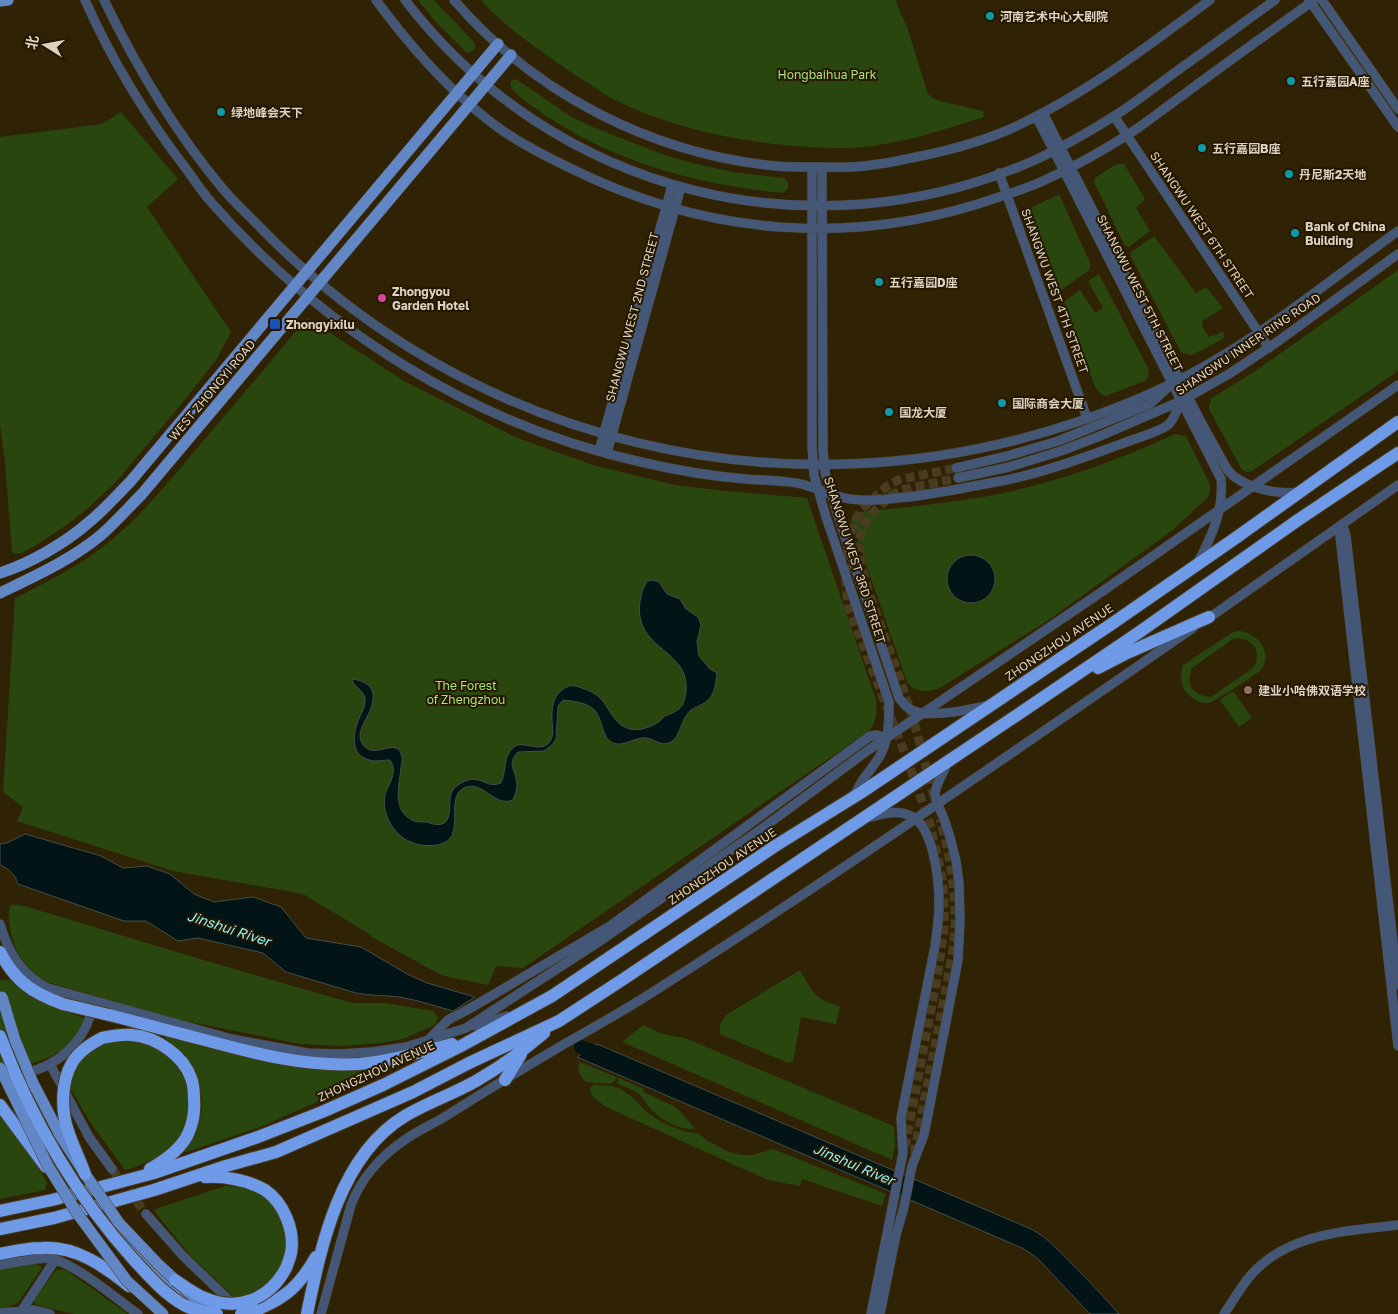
<svg xmlns="http://www.w3.org/2000/svg" width="1398" height="1314" viewBox="0 0 1398 1314" font-family="'Golos Text','Noto Sans SC',sans-serif">
<style>
.green{fill:#28460d;fill-rule:evenodd}
.water{fill:#031416;stroke:#444d4a}
.lines{fill:none;stroke-linecap:round;stroke-linejoin:round}
.river{stroke:#031416;stroke-width:14}
.minor-tunnel{stroke:#4a3c20;stroke-width:9;stroke-dasharray:9 4.5;stroke-linecap:butt}
.minor-casing{stroke:#4b3e22;stroke-width:10}
.major-casing{stroke:#4b3e22;stroke-width:12}
.highway-casing{stroke:#4b3e22;stroke-width:14}
.minor{stroke:#455776;stroke-width:9}
.major{stroke:#6287c7;stroke-width:11}
.highway{stroke:#6e9ae7;stroke-width:12}
.major-bridge-casing{stroke:#4b3e22;stroke-width:12;stroke-linecap:butt}
.highway-bridge-casing{stroke:#4b3e22;stroke-width:14;stroke-linecap:butt}
.major-bridge{stroke:#6287c7;stroke-width:11}
.highway-bridge{stroke:#6e9ae7;stroke-width:12}
.culture-dot{fill:#0f9aa8;stroke:#261800;stroke-width:2}
.hotel-dot{fill:#d1479c;stroke:#261800;stroke-width:2}
.transit-dot{fill:#1a4fb4;stroke:#261800;stroke-width:2}
.education-dot{fill:#8d6e63;stroke:#261800;stroke-width:2}
.labels{text-anchor:middle;dominant-baseline:central;stroke-width:4;stroke-linejoin:round;paint-order:stroke}
.poi-label{font-size:12px;font-weight:bold;fill:#dbd2c2;stroke:#261800;text-anchor:start}
.park-label{font-size:12px;fill:#a5e476;stroke:#261800}
.street-label{font-size:12px;fill:#dbd2c2;stroke:#261800}
.water-label{font-size:14px;font-style:italic;fill:#8ef0f8;stroke:#261800}
</style>
<rect width="100%" height="100%" fill="#302204"/>
<path class="green" d="M418,0H434L474,42L475,45V49L471,52H466L436,22Z
M481,0H895L907,27L928,94L934,99L940,101L983,111L984,117C940,131 898,145 852,148C833,149 814,147 795,146C734,141 672,128 617,101C608,97 599,90 591,85C574,74 557,63 541,51C520,36 498,20 481,0Z
M516,79L570,116L593,127L664,155L696,164L733,172L784,178L788,182V188L783,193C700,185 615,163 545,115C534,107 521,99 512,89C509,84 510,80 516,79Z
M121,112L178,179L147,207L231,332L217,359L179,407L116,482L87,509L65,526L35,546L22,553L14,554L12,552L5,463L0,424V137L102,124Z
M1119,164H1124L1145,199L1136,208L1150,231L1129,247L1125,246L1094,182L1095,178L1113,166Z
M1058,195L1060,196L1091,265L1089,270L1063,289H1058L1029,210L1030,208Z
M1154,236L1196,293L1206,287L1223,308L1202,321L1203,328L1209,337L1214,334L1215,336L1223,331L1224,337L1223,339L1192,355L1185,354L1181,352L1131,257V252Z
M1398,270V371L1252,471L1247,472L1242,470L1209,409V405L1212,398L1254,372Z
M1099,274L1149,370L1148,378L1144,381L1106,396L1100,393L1095,387L1064,302L1080,290L1095,313L1103,308L1088,281Z
M307,318L404,381L515,437L593,465L675,485L726,491L807,498L876,700C877,712 877,722 869,731L523,968L496,966L488,985L444,976L430,969L372,937L371,935L303,894L173,871L17,821L23,807L3,792L15,598C45,583 73,569 100,549C135,523 169,482 197,448C234,405 270,362 307,318Z
M1175,434L1186,436L1188,440L1210,485V491L1208,497L1173,530L1046,622L938,689C926,692 915,693 907,682L851,521L852,515L854,513C897,508 940,504 983,497C1049,485 1115,462 1175,434Z
M1239,631C1257,632 1274,653 1261,670C1257,674 1213,703 1208,703C1201,704 1192,699 1188,694C1180,686 1180,675 1183,665L1233,632ZM1238,638L1247,640L1255,647L1257,655L1256,663L1253,668L1211,697C1193,695 1185,686 1192,668L1233,639Z
M1233,691L1252,718L1239,727L1220,700Z
M11,905H19L28,907L200,959L345,1001L354,1003H385L433,1011L438,1017L436,1023L433,1026L403,1039L381,1043L343,1046L300,1044L171,1018L44,981C35,974 27,968 21,958C14,948 4,917 11,905Z
M800,970C811,990 816,1001 840,1006L836,1024L801,1017L793,1062L788,1063L720,1034V1025L726,1015Z
M9,979C28,999 58,1009 84,1018C74,1056 34,1064 0,1071V980Z
M643,1025L663,1034L685,1038L894,1126L895,1145L892,1160L622,1042Z
M163,1036C210,1048 256,1062 304,1068C333,1072 363,1068 392,1066V1069L260,1127L187,1152H184C208,1120 208,1087 183,1055C178,1048 169,1042 163,1036Z
M117,1040C164,1035 203,1082 184,1126C181,1132 179,1138 175,1143C164,1156 140,1166 125,1170L90,1122L69,1086C73,1074 78,1059 90,1051C97,1046 108,1043 117,1040Z
M579,1062L617,1077L615,1081L611,1084L586,1082C580,1077 577,1069 579,1062Z
M619,1078L644,1089L643,1092L674,1106L679,1110L695,1129C678,1130 659,1119 649,1107C645,1103 643,1098 639,1094C632,1090 624,1086 617,1083Z
M594,1085L612,1086L621,1089L632,1097L648,1113L663,1123L686,1132L698,1133L708,1141L729,1152L741,1155H752L773,1149L886,1194L882,1206L802,1179L800,1186L768,1180L606,1107L592,1096L590,1088Z
M0,1110L47,1182L45,1190L0,1199Z
M225,1186L242,1187L256,1191L274,1205L285,1225L286,1254L276,1276L259,1290L249,1295L235,1298L189,1254L154,1211L158,1208Z
M25,1264H35L41,1266V1269L18,1303L8,1307L0,1308V1268Z
M62,1269L66,1270L128,1314H74L36,1305L34,1303V1300L55,1271Z"/>
<path class="water" d="M947 579a24 24 0 1 1 48 0a24 24 0 1 1-48 0Z
M653,580L659,582L667,594L680,599L686,609L698,617L701,625L697,642L699,656L710,669L717,673C716,682 715,695 707,701C701,706 693,707 688,713C679,724 679,748 660,743C654,741 649,737 642,738C633,739 625,745 617,744C599,741 605,717 592,708C584,702 573,701 563,700L558,706L556,739L552,745L544,751L518,752C506,764 516,770 517,784C517,790 515,795 513,800C494,808 483,779 464,788C443,798 469,840 437,845C428,846 419,846 411,842C394,836 381,813 385,795C388,784 399,772 390,760C384,760 379,761 374,761C351,758 352,738 358,721C361,713 366,707 365,698C363,690 354,687 352,679C374,682 378,695 368,715C365,721 360,728 360,736C360,739 362,744 364,746C376,760 398,735 402,757C403,760 401,765 401,768C399,786 392,810 412,820C417,823 424,821 430,823C435,825 444,826 447,820C453,809 445,793 458,785C481,770 483,790 501,783C507,771 502,757 514,747C524,738 548,760 553,733C552,718 549,700 562,690C568,685 573,685 579,687C587,690 594,692 600,698C609,707 614,724 627,728C636,732 649,728 657,723C660,722 662,718 665,716C670,714 675,712 679,709C684,705 685,698 686,692C690,655 649,651 641,621C637,609 641,591 647,581Z
M25,834L101,856L123,868L147,866L170,874L194,894L214,902L253,897L281,907L306,938L361,947L407,974L427,983L475,997L453,1011C435,1006 418,1000 399,997C385,995 370,996 356,993L286,972L263,953L198,938L178,941L146,921H124L18,884C15,874 9,869 0,865V844L7,843Z
M597,1044L1031,1229C1048,1238 1059,1251 1073,1265C1089,1281 1104,1297 1119,1314H1090L1040,1261L1032,1254L1022,1248L577,1057Z"/>
<g class="lines">
<path class="river" d="M581,1047L603,1056"/>
<path class="minor-tunnel" d="M934,797L914,722L900,679L869,593L862,568L858,545L860,537L868,517L892,495L902,490L958,478
M905,1147L938,973L944,929V897L941,871L929,821L907,759L849,609L846,587V553L850,534L860,511L886,487L898,480L956,468
M914,1154C923,1107 932,1061 941,1015C946,987 953,957 955,928C956,891 950,855 940,819
M112,1169L146,1214"/>
<defs>
<path id="minor" d="M85,0C112,61 147,118 187,170C195,181 202,192 211,202C323,330 474,425 641,462C675,470 710,476 745,479C756,480 767,480 778,481C787,482 796,482 805,485C824,491 840,500 862,500C877,501 893,498 908,497C941,493 973,486 1006,480C1049,471 1091,455 1132,440C1141,437 1163,430 1169,424C1174,419 1178,408 1181,401
M104,0C136,66 176,133 223,189C233,201 245,212 256,223C467,444 784,520 1074,423C1125,406 1176,384 1222,356C1283,319 1340,273 1398,231
M376,0C407,42 441,82 482,115C508,137 539,153 570,168C707,236 854,248 999,197C1015,192 1030,187 1045,180C1076,166 1106,149 1135,130C1151,119 1166,107 1183,95C1226,63 1270,32 1314,0
M405,0C554,194 812,259 1035,160C1065,146 1094,129 1122,111C1138,100 1154,88 1170,76C1205,51 1240,25 1275,0
M454,0C535,94 652,154 776,166C787,167 798,167 810,167C828,167 847,168 865,166C882,164 899,161 916,157C951,150 988,140 1021,124C1090,91 1149,45 1210,0
M1309,0L1398,127
M1322,0L1398,109
M1043,113L1201,422L1227,469C1240,487 1276,495 1298,492
M1036,116L1221,479C1224,510 1212,536 1197,564
M1114,116L1269,348
M812,167V446L814,475L826,517L889,702C889,719 889,736 882,752C877,762 870,770 864,778C860,784 857,790 854,796
M822,167L823,450L825,472L837,513L899,698C902,701 904,705 907,707C922,720 968,710 985,706
M999,173L1087,418
M599,451L672,185
M607,453L681,187
M956,468L1007,456L1058,441L1150,404L1167,388
M958,478L1009,467L1061,451L1100,436L1181,401L1229,374L1277,342L1398,254
M1342,524L1340,537L1398,1046
M1343,526L1346,536L1398,985
M1206,620L1398,485
M870,817C884,814 897,809 911,816C934,827 939,881 939,904C939,918 937,932 935,946L901,1118L903,1153L871,1314
M0,924C8,952 22,976 48,988L232,1039L307,1053L340,1054L372,1052L406,1047L466,1028L600,941L760,830L867,751L1100,593L1398,385
M476,1026L507,1016
M430,1038L448,1020L469,1009L610,926L870,736L877,735L886,738
M50,1064L89,1137L112,1169
M22,1074C59,1066 85,1042 93,1006
M146,1214L183,1256L233,1304
M0,1265C15,1263 31,1259 46,1258C69,1258 118,1300 138,1314
M22,1310L55,1260
M0,1313L33,1310L50,1314
M321,1314L351,1205C361,1178 382,1155 406,1139C419,1130 433,1124 446,1116C484,1092 522,1069 561,1046C589,1030 618,1014 645,997C831,879 1012,753 1193,628
M880,1314L896,1235L904,1207L912,1166L924,1135L958,960L960,920L959,883L956,861L950,837L944,819L936,800L935,793L937,785L948,762
M1224,1314C1233,1301 1240,1288 1250,1276C1287,1233 1346,1231 1398,1225"/>
<path id="major" d="M0,1L8,0
M0,573C29,564 65,543 88,523C103,511 116,496 130,482L498,44
M0,593C35,576 71,560 101,535C116,522 129,507 142,494L511,55
M120,1225L129,1246L181,1299"/>
<path id="highway" d="M1098,668L1127,653L1209,617
M0,952C15,981 32,993 63,1004
M109,1015C141,1023 173,1032 205,1040C257,1054 305,1067 359,1064C391,1061 421,1052 452,1044
M102,1038C112,1036 122,1034 132,1035C156,1037 183,1055 191,1078C194,1085 194,1092 194,1100C195,1112 193,1123 188,1134C181,1149 164,1161 150,1169
M505,1080L521,1054
M0,1105L46,1167
M205,1177C224,1176 248,1180 265,1190C284,1203 295,1231 291,1253C290,1258 288,1263 286,1268
M0,1211L52,1200L154,1173L258,1137L322,1112L383,1085L459,1047L552,996L775,846L862,792L1113,623L1237,537L1398,422
M0,1229L54,1218L154,1190L226,1166L276,1152L413,1092L469,1063L559,1021L625,978L1026,709L1138,633L1298,520L1398,453
M0,1254C14,1251 28,1248 42,1248C76,1246 104,1266 129,1286
M256,1310C286,1298 300,1285 316,1257
M307,1314C321,1245 340,1155 405,1116C427,1103 453,1094 476,1081C500,1067 523,1051 544,1033"/>
</defs>
<use href="#minor" class="minor-casing"/>
<use href="#major" class="major-casing"/>
<use href="#highway" class="highway-casing"/>
<use href="#minor" class="minor"/>
<use href="#major" class="major"/>
<use href="#highway" class="highway"/>
<defs>
<path id="major-bridge" d="M2,997L15,1040L33,1083L60,1135L85,1174L119,1223L158,1264L212,1314
M0,1068L48,1166L77,1213L127,1281L163,1314"/>
<path id="highway-bridge" d="M63,1004L109,1015
M0,1036C31,1118 75,1195 134,1260C149,1276 164,1294 184,1305C194,1311 206,1312 217,1314
M85,1174C80,1160 73,1146 68,1131C61,1110 61,1082 72,1063C79,1051 91,1044 102,1038
M175,1280C184,1286 194,1294 205,1298C238,1312 270,1299 286,1268
M241,1314L256,1310"/>
</defs>
<use href="#major-bridge" class="major-bridge-casing"/>
<use href="#highway-bridge" class="highway-bridge-casing"/>
<use href="#major-bridge" class="major-bridge"/>
<use href="#highway-bridge" class="highway-bridge"/>
</g>
<g class="culture-dot">
<circle cx="990" cy="16" r="5"/>
<circle cx="1291" cy="81" r="5"/>
<circle cx="221" cy="112" r="5"/>
<circle cx="1202" cy="148" r="5"/>
<circle cx="1289" cy="174" r="5"/>
<circle cx="1295" cy="233" r="5"/>
<circle cx="879" cy="282" r="5"/>
<circle cx="1002" cy="403" r="5"/>
<circle cx="889" cy="412" r="5"/>
</g>
<circle class="hotel-dot" cx="382" cy="298" r="5"/>
<rect class="transit-dot" x="269" y="318" width="12" height="12" rx="2.5"/>
<circle class="education-dot" cx="1248" cy="690" r="5"/>
<g class="labels">
<g class="poi-label">
<text x="1000" y="16">河南艺术中心大剧院</text>
<text x="1301" y="81">五行嘉园A座</text>
<text x="231" y="112">绿地峰会天下</text>
<text x="1212" y="148">五行嘉园B座</text>
<text x="1299" y="174">丹尼斯2天地</text>
<text x="1305" y="226">Bank of China<tspan x="1305" dy="14">Building</tspan></text>
<text x="889" y="282">五行嘉园D座</text>
<text x="392" y="291">Zhongyou<tspan x="392" dy="14">Garden Hotel</tspan></text>
<text x="286" y="324">Zhongyixilu</text>
<text x="1012" y="403">国际商会大厦</text>
<text x="899" y="412">国龙大厦</text>
<text x="1258" y="690">建业小哈佛双语学校</text>
</g>
<g class="park-label">
<text x="827" y="74">Hongbaihua Park</text>
<text x="466" y="685">The Forest<tspan x="466" dy="14">of Zhengzhou</tspan></text>
</g>
<g class="street-label">
<text transform="translate(1202 225) rotate(56)">SHANGWU WEST 6TH STREET</text>
<text transform="translate(1055 291) rotate(70)">SHANGWU WEST 4TH STREET</text>
<text transform="translate(1140 293) rotate(63)">SHANGWU WEST 5TH STREET</text>
<text transform="translate(632 317) rotate(-75)">SHANGWU WEST 2ND STREET</text>
<text transform="translate(1248 344) rotate(-34)">SHANGWU INNER RING ROAD</text>
<text transform="translate(212 390) rotate(-50)">WEST ZHONGYI ROAD</text>
<text transform="translate(855 560) rotate(72)">SHANGWU WEST 3RD STREET</text>
<text transform="translate(1059 642) rotate(-34)">ZHONGZHOU AVENUE</text>
<text transform="translate(722 866) rotate(-34)">ZHONGZHOU AVENUE</text>
<text transform="translate(376 1071) rotate(-25)">ZHONGZHOU AVENUE</text>
</g>
<g class="water-label">
<text transform="translate(229 928) rotate(18)">Jinshui River</text>
<text transform="translate(854 1164) rotate(23)">Jinshui River</text>
</g>
</g>
<g transform="translate(45 45) rotate(281)" stroke="#261800" stroke-width="4" paint-order="stroke">
<path d="M0-4L9 19L0 12L-9 19Z" fill="#dbd2c2"/>
<text y="-8" font-size="14" font-weight="bold" text-anchor="middle" fill="#dbd2c2">北</text>
</g>
</svg>
